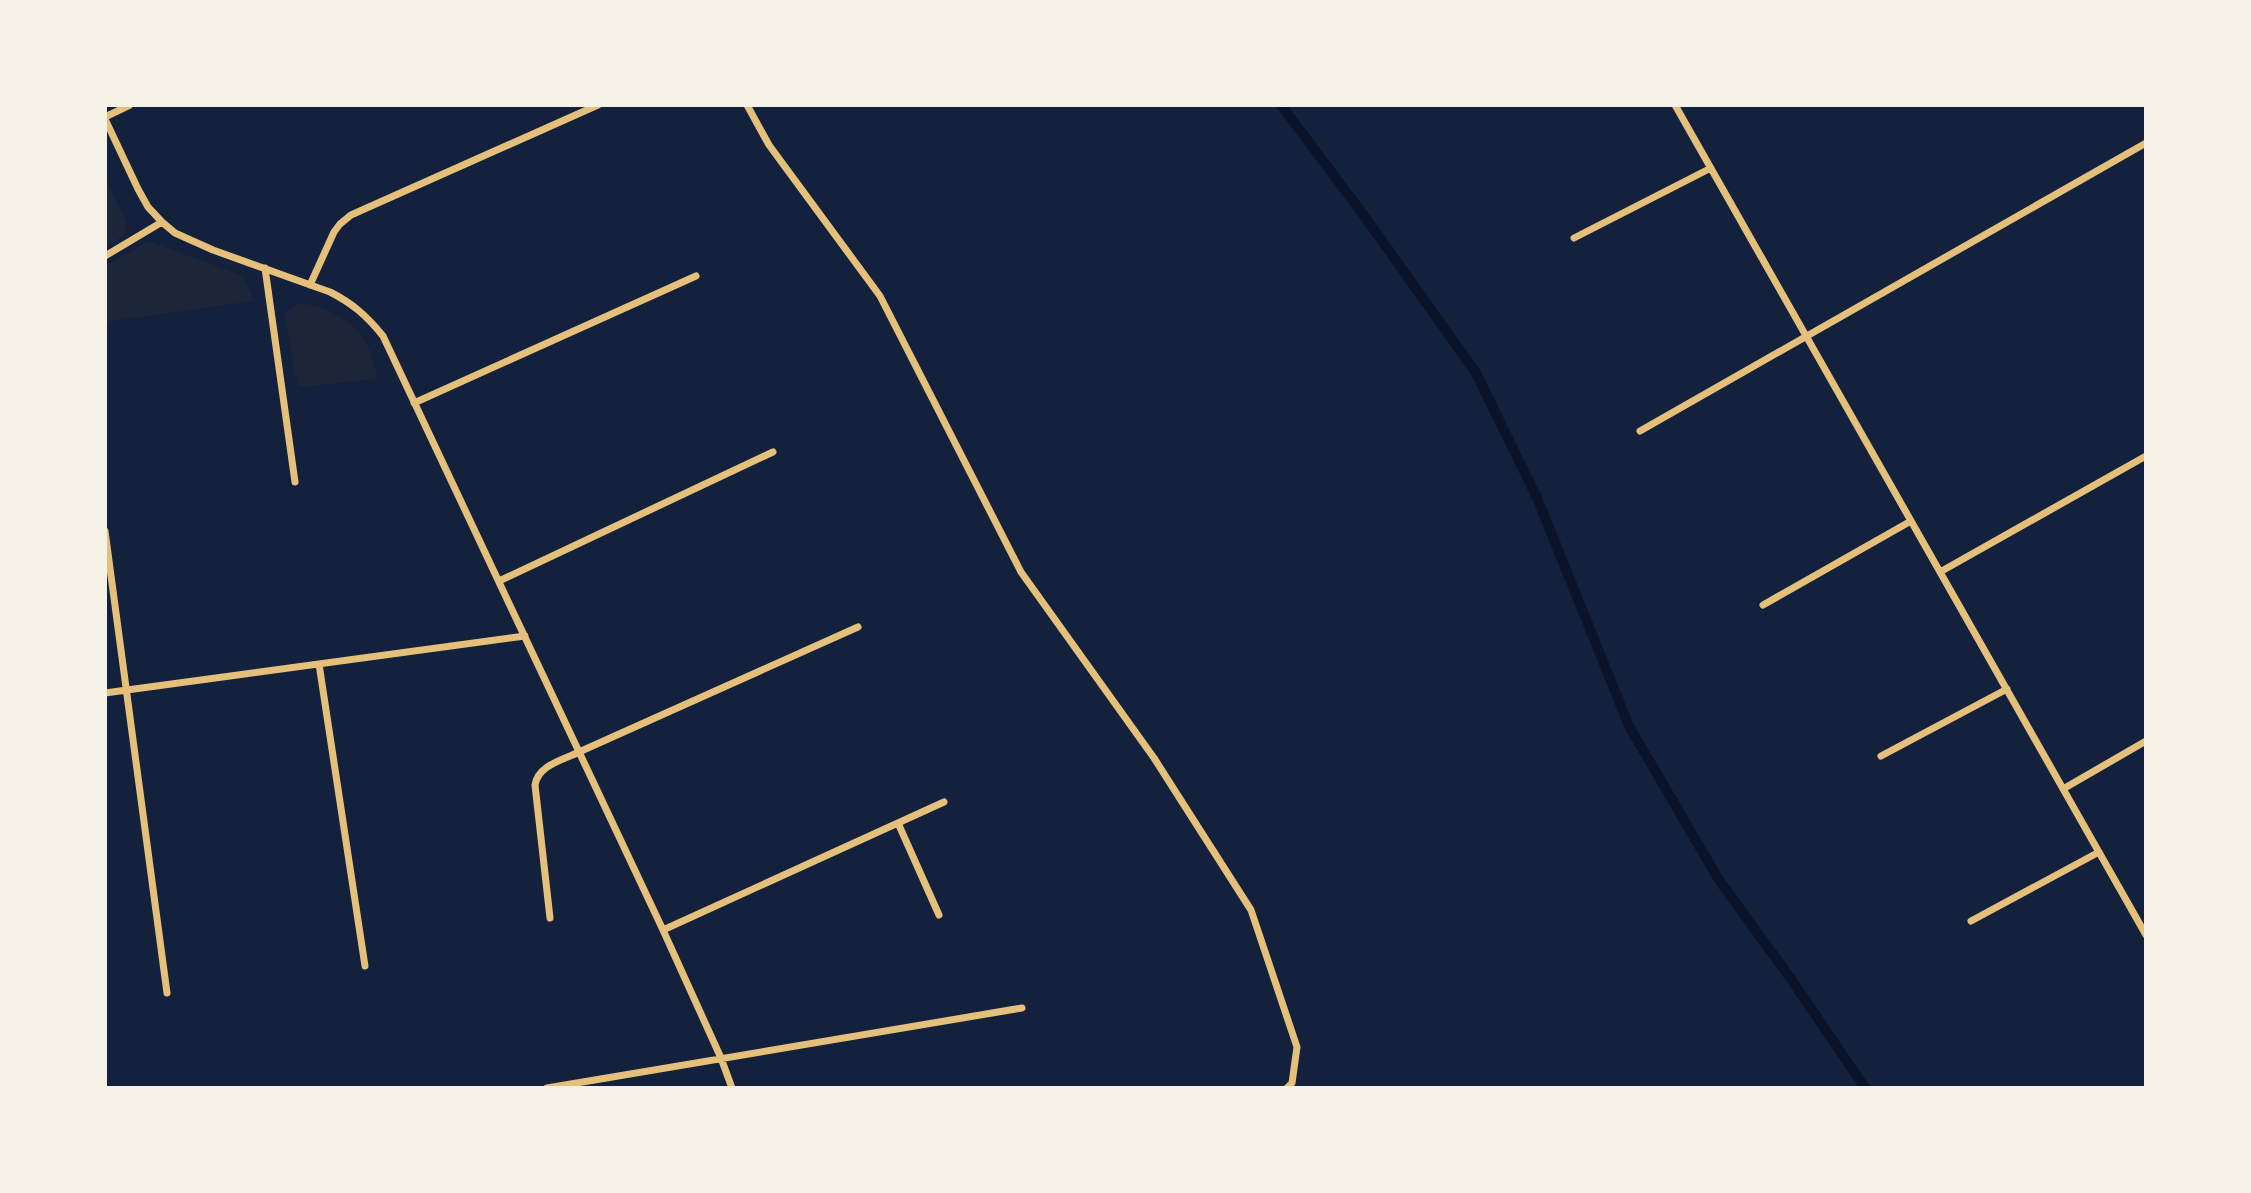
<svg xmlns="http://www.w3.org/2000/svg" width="2251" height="1193" viewBox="0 0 2251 1193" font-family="'Open Sans',sans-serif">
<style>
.green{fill:#1d2539}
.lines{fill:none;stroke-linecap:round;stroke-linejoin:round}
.stream{stroke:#0b132b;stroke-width:10}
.minor{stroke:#e5c07b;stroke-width:7}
</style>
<rect width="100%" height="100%" fill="#14213d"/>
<path class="green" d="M105,178L127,223L123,236L105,247Z
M148,241L244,276L254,301L105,322V267Z
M299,303C325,307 351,318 365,341C372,352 374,367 378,379L298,387L285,317L286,311Z"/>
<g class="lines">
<path class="stream" d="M1281,105L1368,221L1476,373L1538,500L1629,726L1719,880L1791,979L1865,1088"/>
<path class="minor" d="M747,105L769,145L880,296L1021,572L1154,758L1251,910L1297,1047L1292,1083L1287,1088
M1675,105L2146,935
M105,117L130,105
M105,119L138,189L148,207L162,222L175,233L213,250L330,292C352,303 367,316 383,336L663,930L721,1058L732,1088
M1574,238L1711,168
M105,256L162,222
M265,268L295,482
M310,285L334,232L340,224L351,215L598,105
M414,403L696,276
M1640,431L2146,143
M105,531L167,993
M1940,572L2146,456
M499,581L773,452
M1763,605L1911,521
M319,664L365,966
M105,693L525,636
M1881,756L2007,689
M2063,789L2146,741
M898,823L939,915
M550,918L535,785C538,765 563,760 579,752L858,627
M1971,921L2099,852
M663,930L944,802
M547,1088L1022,1008"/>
</g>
<rect width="2251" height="1193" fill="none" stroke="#f6f1e7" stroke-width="214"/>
</svg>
